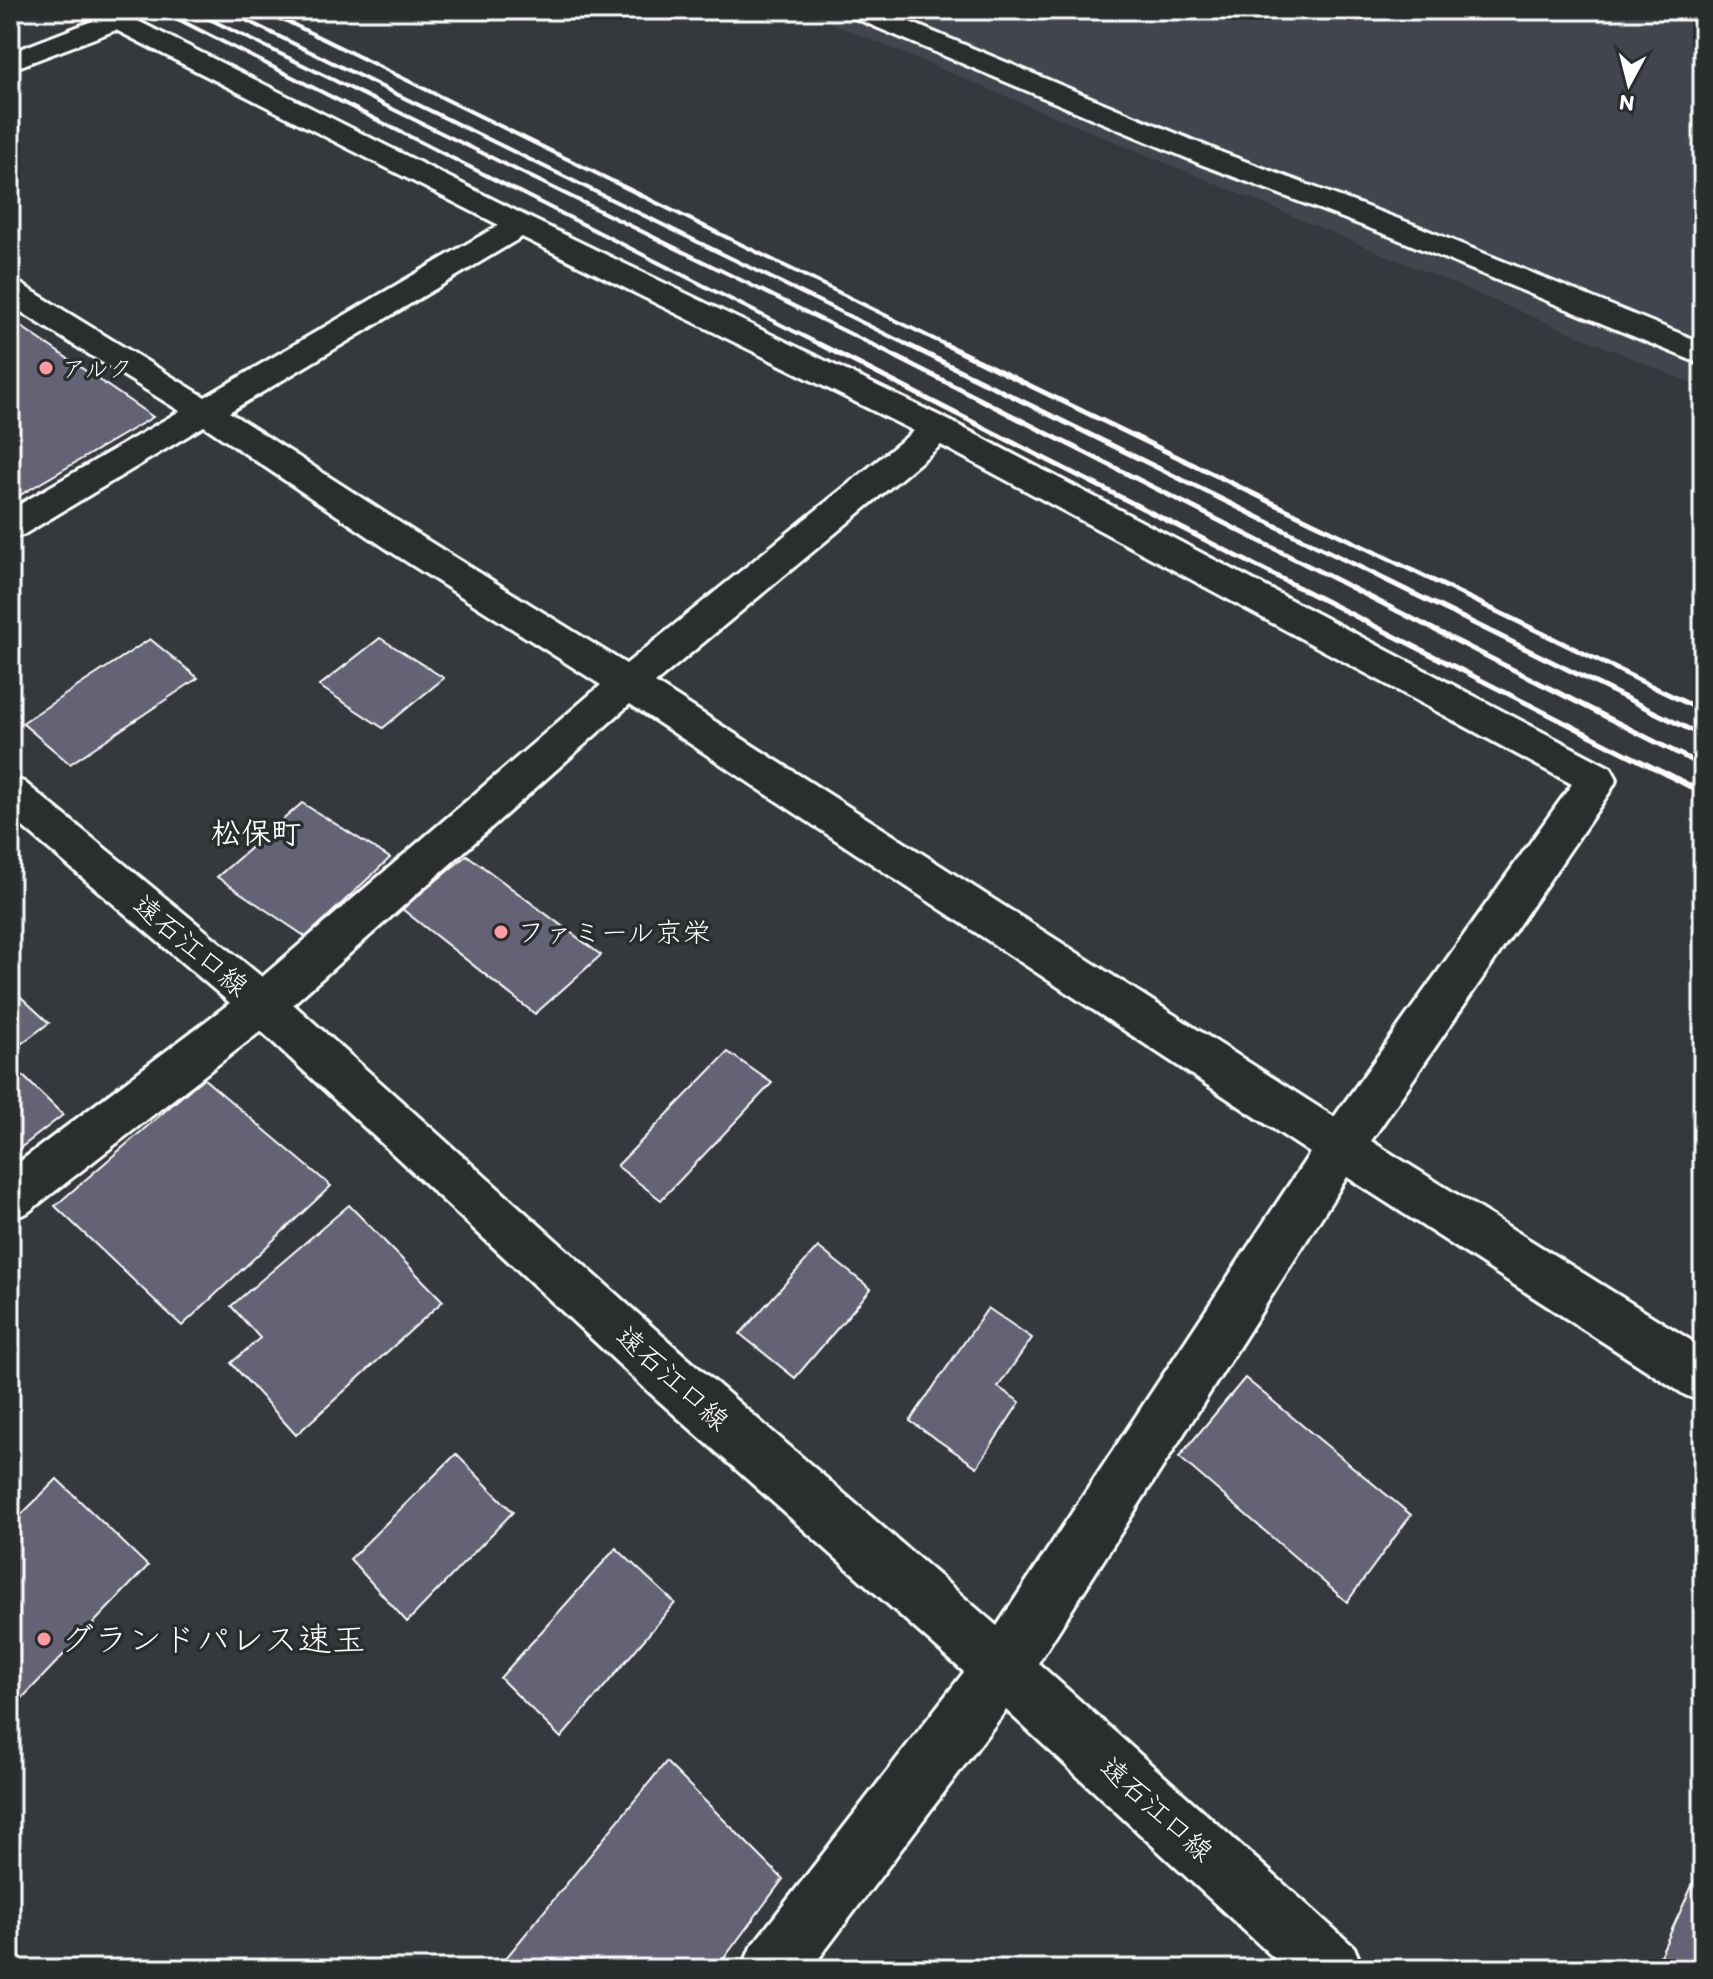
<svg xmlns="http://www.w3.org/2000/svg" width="1713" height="1979" viewBox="0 0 1713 1979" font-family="Itim,'Klee One',sans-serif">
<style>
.built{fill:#43454d}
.building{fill:#636375;stroke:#fff;stroke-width:2}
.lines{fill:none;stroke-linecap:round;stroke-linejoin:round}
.minor-casing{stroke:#fff;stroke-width:6}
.minor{fill:#2a2d2e;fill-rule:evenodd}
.rail-far2{stroke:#fff;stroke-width:4}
.rail-far1{stroke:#fff;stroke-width:5}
.rail{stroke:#fff;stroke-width:6}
.poi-dot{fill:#ff9aa2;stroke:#2a2d2e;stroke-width:3}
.labels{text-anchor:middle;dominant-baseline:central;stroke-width:7;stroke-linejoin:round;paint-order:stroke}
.far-poi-label{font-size:24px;fill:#fff;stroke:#2a2d2e;text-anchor:start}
.poi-label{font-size:28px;fill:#fff;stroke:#2a2d2e;text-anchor:start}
.street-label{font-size:28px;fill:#fff;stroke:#2a2d2e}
.neighbourhood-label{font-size:30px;font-weight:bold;fill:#fff;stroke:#2a2d2e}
.near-poi-label{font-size:34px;fill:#fff;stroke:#2a2d2e;text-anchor:start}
</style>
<rect width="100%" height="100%" fill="#35383c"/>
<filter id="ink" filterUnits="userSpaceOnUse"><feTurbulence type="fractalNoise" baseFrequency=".0125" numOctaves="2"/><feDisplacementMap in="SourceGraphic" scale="16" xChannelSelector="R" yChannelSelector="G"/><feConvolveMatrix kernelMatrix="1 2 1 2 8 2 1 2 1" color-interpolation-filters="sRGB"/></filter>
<g filter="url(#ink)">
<path class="built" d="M800,10H1703V388Z"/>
<path class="building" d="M10,319L153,417L10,501Z
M380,638L444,678L383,728L319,686Z
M150,639L198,678L70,764L22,723Z
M302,803L390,858L306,937L217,877Z
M467,855L601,955L535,1014L402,909Z
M10,987L49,1023L10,1052Z
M728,1052L772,1083L661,1200L617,1166Z
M15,1068L63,1115L10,1156V1072Z
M203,1078L331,1186L182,1326L55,1206Z
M349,1205L443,1301L296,1435L231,1363L260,1338L231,1306Z
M818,1247L871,1289L795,1378L740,1334Z
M988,1308L1032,1338L998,1387L1020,1402L977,1467L910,1421Z
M1245,1378L1411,1515L1347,1602L1179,1457Z
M456,1454L513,1512L407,1622L350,1559Z
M57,1479L148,1566L10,1711V1526Z
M616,1548L675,1603L561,1738L500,1678Z
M666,1762L783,1879L716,1969H497Z
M1703,1862V1969H1670L1658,1960Z"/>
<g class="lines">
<defs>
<path id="minor" d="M83,10H116L532,219L950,421L1611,768L1617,779L1611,790L1371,1141L1703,1348V1402L1685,1395L1347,1177L1038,1663L1354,1947L1363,1969H1286L1006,1710L811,1969H742L751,1947L964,1672L649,1392L261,1031L27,1213L10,1219V1169L230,1003L10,816V777L24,782L262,977L601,685L396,555L204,426L23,535L10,538V510L180,411L10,305V282L21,284L205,397L499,225L116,30L10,70V53L95,20ZM522,237L914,431L626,664L422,537L229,412ZM941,445L1572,784L1334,1117L655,683ZM630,704L1310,1153L997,1626L685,1356L293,1004Z
M846,10H881L1223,153L1412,224L1703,343V365L1390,236L1203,165L850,16Z"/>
</defs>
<use href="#minor" class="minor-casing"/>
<use href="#minor" class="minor"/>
<path class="rail-far2" d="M160,10L823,346
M191,10L875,346
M225,10L910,346
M264,10L948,346"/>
<path class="rail-far1" d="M819,344L1670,776
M871,344L1703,766
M906,344L1703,736
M944,344L1703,711"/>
<path class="rail" d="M1667,774L1703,793"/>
</g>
</g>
<g class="poi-dot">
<circle cx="46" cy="368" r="8"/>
<circle cx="501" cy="932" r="8"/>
<circle cx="44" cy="1639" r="8"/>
</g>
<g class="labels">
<g class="far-poi-label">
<text x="62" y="368">アルク</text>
</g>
<g class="poi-label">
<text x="517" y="932">ファミール京栄</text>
</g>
<g class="street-label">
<text transform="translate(191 945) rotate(40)">遠石江口線</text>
<text transform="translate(673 1378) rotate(42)">遠石江口線</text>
<text transform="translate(1157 1809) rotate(42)">遠石江口線</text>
</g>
<g class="neighbourhood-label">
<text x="256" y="832">松保町</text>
</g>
<g class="near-poi-label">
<text x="60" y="1639">グランドパレス速玉</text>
</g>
</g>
<rect width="1713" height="1979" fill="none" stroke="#2a2d2e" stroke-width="40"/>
<rect x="20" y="20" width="1673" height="1939" fill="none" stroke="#fff" stroke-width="3" filter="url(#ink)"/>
<g transform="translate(1629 84) rotate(187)" stroke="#2a2d2e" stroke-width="6" paint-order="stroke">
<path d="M0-6L14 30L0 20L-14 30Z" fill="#ffffff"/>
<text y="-12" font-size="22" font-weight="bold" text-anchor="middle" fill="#ffffff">N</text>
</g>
</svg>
